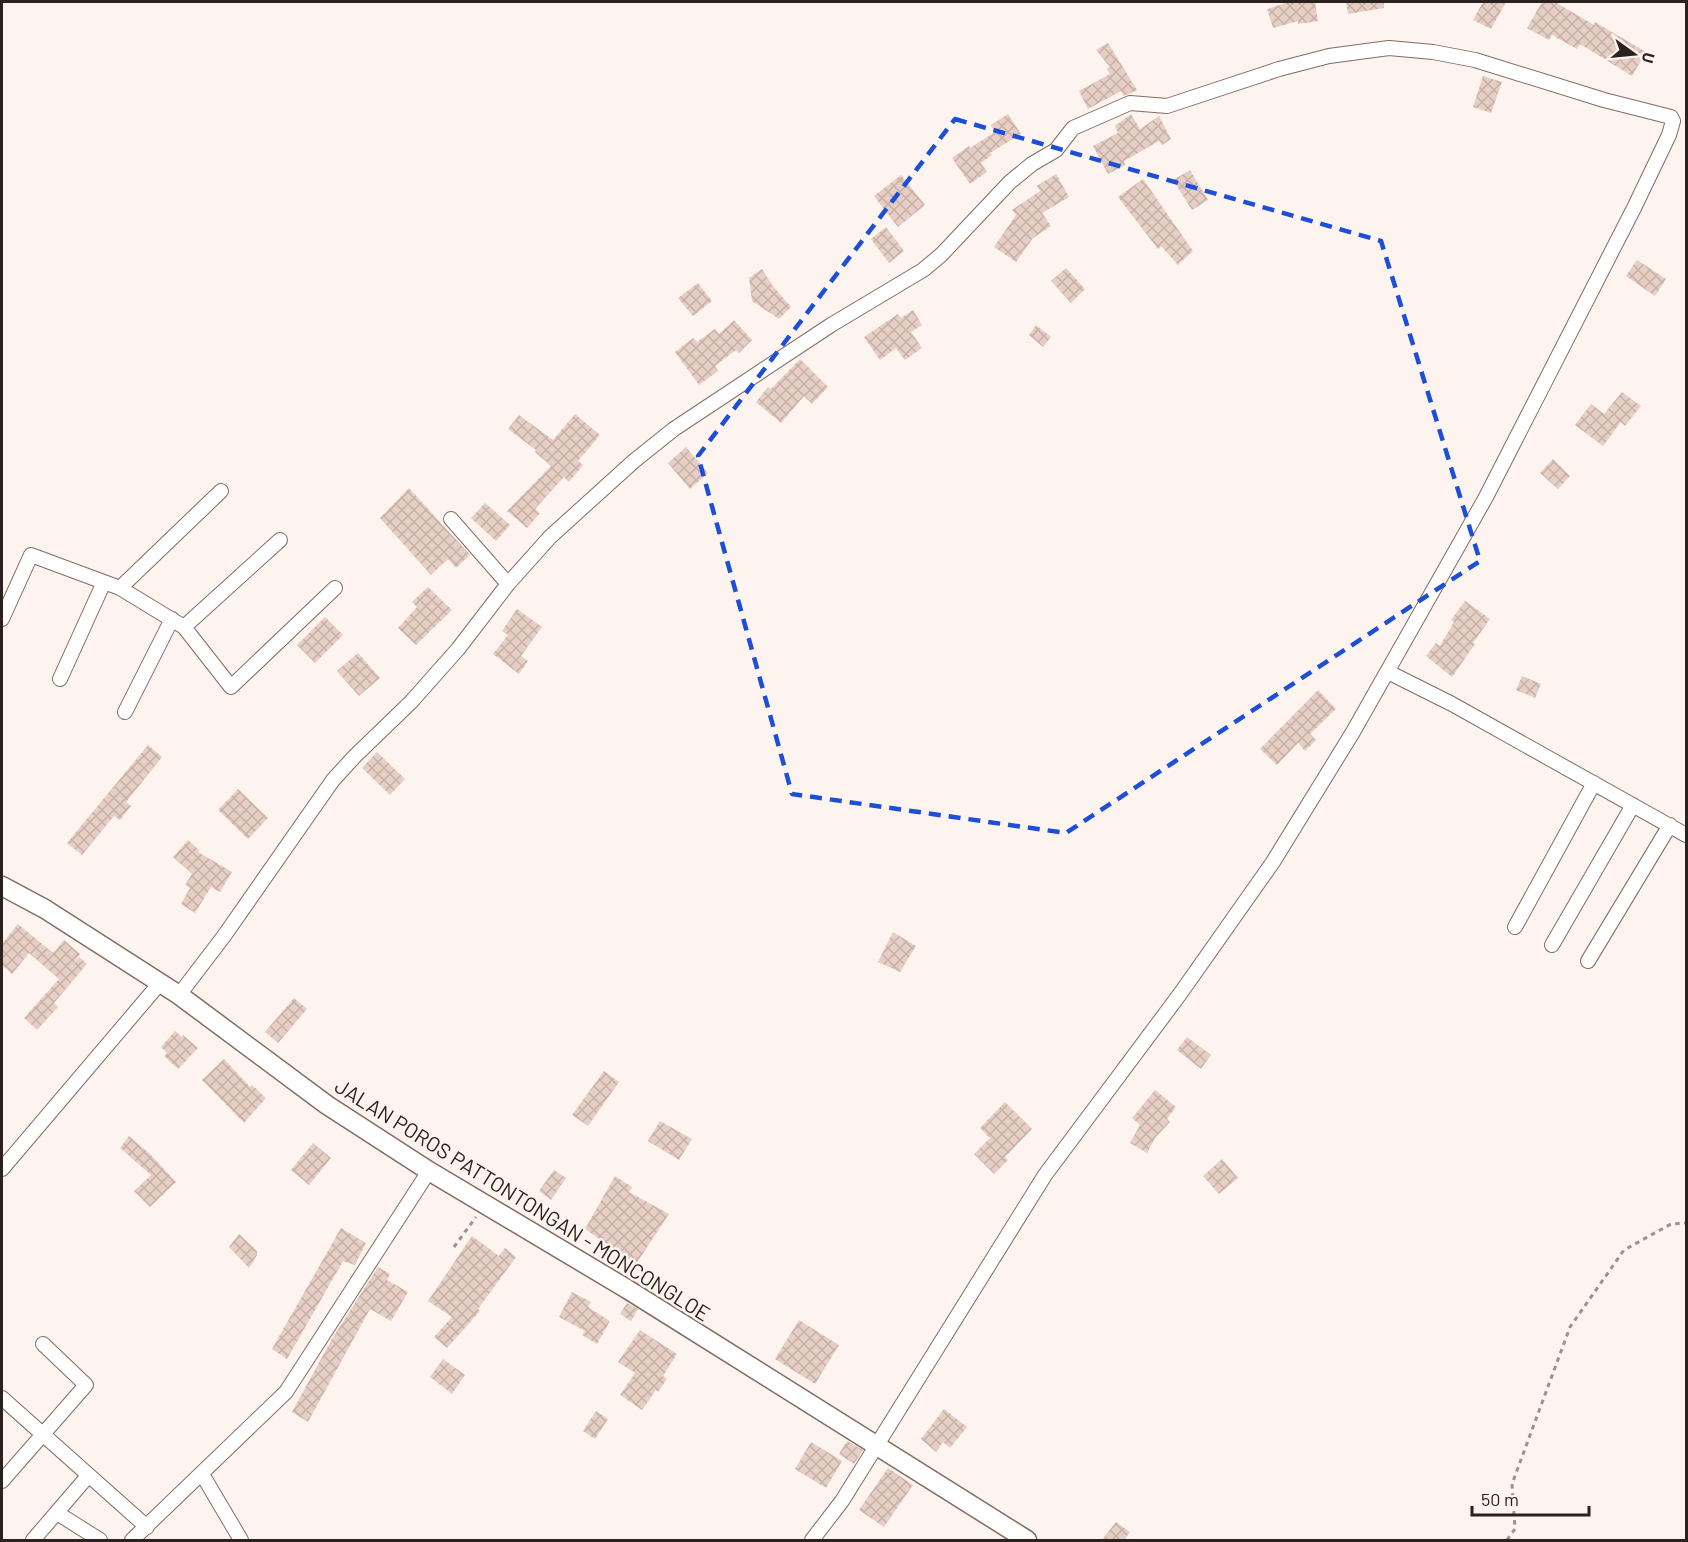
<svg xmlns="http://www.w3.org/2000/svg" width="1688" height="1542" viewBox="0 0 1688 1542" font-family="Barlow,sans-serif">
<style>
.building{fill:url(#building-cross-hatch)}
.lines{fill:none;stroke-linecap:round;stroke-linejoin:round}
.minor-casing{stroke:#826c64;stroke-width:16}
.tertiary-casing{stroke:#826c64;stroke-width:21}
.path{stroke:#9b928e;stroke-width:3;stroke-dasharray:4.5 4.5;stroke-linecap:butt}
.minor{stroke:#fff;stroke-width:14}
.tertiary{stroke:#fff;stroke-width:18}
.marked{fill:none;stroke:#1d4ed8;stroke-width:4.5;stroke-dasharray:12 8;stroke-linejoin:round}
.labels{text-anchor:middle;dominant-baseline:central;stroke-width:5;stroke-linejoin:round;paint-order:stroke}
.street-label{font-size:21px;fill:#2b221f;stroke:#fdf3ef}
</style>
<defs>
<pattern id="building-cross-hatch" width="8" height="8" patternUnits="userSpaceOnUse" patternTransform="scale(1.5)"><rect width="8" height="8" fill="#e6cec4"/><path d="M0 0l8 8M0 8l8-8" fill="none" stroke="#c5b1a8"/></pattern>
</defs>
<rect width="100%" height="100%" fill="#fdf3ef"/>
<path class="building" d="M1289,2H1315L1318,21L1298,24V21L1273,28L1267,9Z
M1346,2H1384V8L1348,14Z
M1483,2H1506L1491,29L1473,20Z
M1542,2H1555L1594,25L1595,22L1646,52L1632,76L1580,44L1577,49L1552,35L1549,40L1527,28Z
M1108,43L1137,90L1124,96L1121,91L1088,109L1079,91L1110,74L1107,69L1110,67L1096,50Z
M1483,76L1502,82L1491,113L1473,107Z
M1008,114L1021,134L990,153L992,155L981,163L987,172L970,184L952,158L969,146L970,148L995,132L991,125Z
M1131,114L1140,129L1159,116L1171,139L1162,145L1159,141L1124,161L1125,165L1108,174L1093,146L1118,133L1115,126Z
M1190,170L1208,200L1192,210L1173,180Z
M1056,174L1069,197L1042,213L1051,226L1033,238L1016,262L994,247L1016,215L1012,210L1040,191L1037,186Z
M901,175L925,205L898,227L874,196Z
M1143,179L1193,251L1178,265L1161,246L1158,249L1118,197Z
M886,227L904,251L889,263L871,239Z
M1637,260L1666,279L1655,296L1626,276Z
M1066,268L1085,289L1071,303L1051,281Z
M762,269L772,285L791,307L779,319L752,301L749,278Z
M698,283L712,301L693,316L678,298Z
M913,310L922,325L911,332L922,348L905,360L896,348L880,360L864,337L898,314L901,318Z
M734,320L752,340L739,353L736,350L715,366L718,371L699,385L675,352L693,338L697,342L715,329L719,334Z
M1036,325L1051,337L1043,347L1029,335Z
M800,359L828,387L812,404L804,396L781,423L756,402L768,387L771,389Z
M1622,392L1641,406L1625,426L1621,422L1603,446L1575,425L1591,404L1604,414Z
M575,414L600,435L578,461L583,465L569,482L564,477L535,509L540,513L527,528L507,511L551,466L535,452L536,450L508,429L519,415L553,440Z
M686,447L708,473L690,489L668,463Z
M1553,459L1570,476L1558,489L1540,473Z
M409,488L470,555L456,568L448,559L431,575L380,518Z
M485,503L510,525L496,541L471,518Z
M428,587L452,610L416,645L398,628L417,607L412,602Z
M1465,601L1490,619L1473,643L1475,644L1452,677L1426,656L1436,643L1440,646L1454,622L1451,620Z
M517,609L542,627L521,656L528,661L519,674L493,654L508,635L502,631Z
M325,617L343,635L315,663L297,645Z
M358,653L380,678L359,696L337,671Z
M1522,676L1541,684L1535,698L1516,690Z
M1318,690L1336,709L1310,734L1316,740L1305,751L1298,743L1277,765L1260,749Z
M148,745L162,757L126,802L131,806L120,820L114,816L82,855L67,843Z
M377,752L405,779L390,795L362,768Z
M238,789L268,818L248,839L218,810Z
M188,840L199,850L198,852L232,872L220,892L211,887L195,913L181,904L190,888L185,885L192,874L173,857Z
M18,924L53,953L64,940L80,954L71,967L79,957L87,964L54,1003L58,1007L37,1030L24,1018L59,979L29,953L12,974L2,965V944Z
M893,932L916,946L900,972L878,962Z
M294,998L307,1009L278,1043L265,1032Z
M175,1031L182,1037L183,1035L198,1048L178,1069L164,1056L167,1053L161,1047Z
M1187,1037L1211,1055L1201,1069L1177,1050Z
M224,1059L250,1087L252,1085L266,1098L244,1123L202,1080Z
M604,1071L619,1082L588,1126L572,1115Z
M1155,1090L1176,1107L1167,1119L1170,1122L1155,1138L1147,1153L1130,1143L1140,1125L1132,1118Z
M1005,1102L1032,1129L1005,1157L1008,1160L994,1174L974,1154L990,1138L980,1128Z
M660,1121L692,1139L679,1160L648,1141Z
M129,1136L150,1154L176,1182L150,1207L134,1191L151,1175L120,1148Z
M313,1143L331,1158L309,1185L291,1170Z
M1222,1159L1238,1178L1219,1194L1203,1176Z
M554,1170L566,1178L551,1200L539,1191Z
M615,1176L632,1187L629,1192L669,1214L636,1264L585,1229Z
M341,1228L366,1243L355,1265L343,1261L287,1359L272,1349Z
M239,1234L257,1251V1255L249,1268L229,1247Z
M472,1236L499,1256L505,1248L516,1257L478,1309L480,1311L447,1348L434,1337L452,1317L428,1301Z
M378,1267L390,1274L387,1280L408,1292L391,1321L370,1309L308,1422L292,1412L332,1339Z
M572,1292L591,1302L588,1307L610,1321L597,1344L582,1335L585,1331L559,1317Z
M627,1303L638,1309L631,1321L620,1314Z
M799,1320L839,1345L815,1384L775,1359Z
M640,1330L677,1354L663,1376L667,1379L658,1392L656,1390L642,1410L620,1395L635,1373L618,1362Z
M443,1359L465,1375L452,1394L430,1377Z
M944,1409L967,1427L950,1448L943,1442L936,1452L921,1439Z
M596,1411L608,1419L595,1439L583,1431Z
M847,1441L863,1450L854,1464L839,1454Z
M811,1442L842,1461L826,1488L795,1469Z
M888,1468L913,1485L884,1527L859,1510Z
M1116,1522L1130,1532L1124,1540H1102Z"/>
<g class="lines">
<defs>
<path id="minor" d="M451,519L508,584
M120,588L184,627L280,540
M2,619L31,555L120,588L221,491
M184,627L231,687L335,588
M1388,672L1452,704L1686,835
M60,679L104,582
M125,712L172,619
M1515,927L1594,783
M1552,945L1633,805
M1588,961L1670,825
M179,995L224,936L333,780L355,756L411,702L458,649L508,584L550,537L634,461L674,429L831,325L923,270L941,255L1010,182L1032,164L1056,150L1073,128L1130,103L1167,106L1279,69L1329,56L1389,48L1433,52L1475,60L1604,100L1671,117L1673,121L1669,135L1634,208L1486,497L1353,732L1273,862L1180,994L1045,1175L842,1501L812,1540
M2,1169L160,983
M2,1398L147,1527
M202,1474L241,1540
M2,1481L86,1385L43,1344
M57,1513L100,1540
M33,1540L88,1476
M132,1540L286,1392L429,1171"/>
<path id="tertiary" d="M2,886L45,909L179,995L327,1105L429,1171L627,1289L1027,1540"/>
</defs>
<use href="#minor" class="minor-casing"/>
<use href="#tertiary" class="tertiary-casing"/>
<path class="path" d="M454,1247L476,1217
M1507,1540L1515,1529L1512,1484L1570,1327L1624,1250L1671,1224L1686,1223"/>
<use href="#minor" class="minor"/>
<use href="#tertiary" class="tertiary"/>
</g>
<path class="marked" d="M955,119L1381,241L1480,561L1066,833L792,794L698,456Z"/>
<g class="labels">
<g class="street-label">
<text transform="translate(523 1199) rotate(32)">JALAN POROS PATTONTONGAN - MONCONGLOE</text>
</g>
</g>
<rect width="1688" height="1542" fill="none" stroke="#2b221f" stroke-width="6"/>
<g transform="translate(1634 54) rotate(105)" stroke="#fdf3ef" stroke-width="4.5" paint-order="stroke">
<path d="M0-4.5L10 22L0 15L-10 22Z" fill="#2b221f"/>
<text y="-9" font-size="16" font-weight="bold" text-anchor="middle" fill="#2b221f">U</text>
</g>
<path d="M1472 1506v9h117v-9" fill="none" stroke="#2b221f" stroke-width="3"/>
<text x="1481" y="1506" font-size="18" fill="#2b221f" stroke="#fdf3ef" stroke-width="4.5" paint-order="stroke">50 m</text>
</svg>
